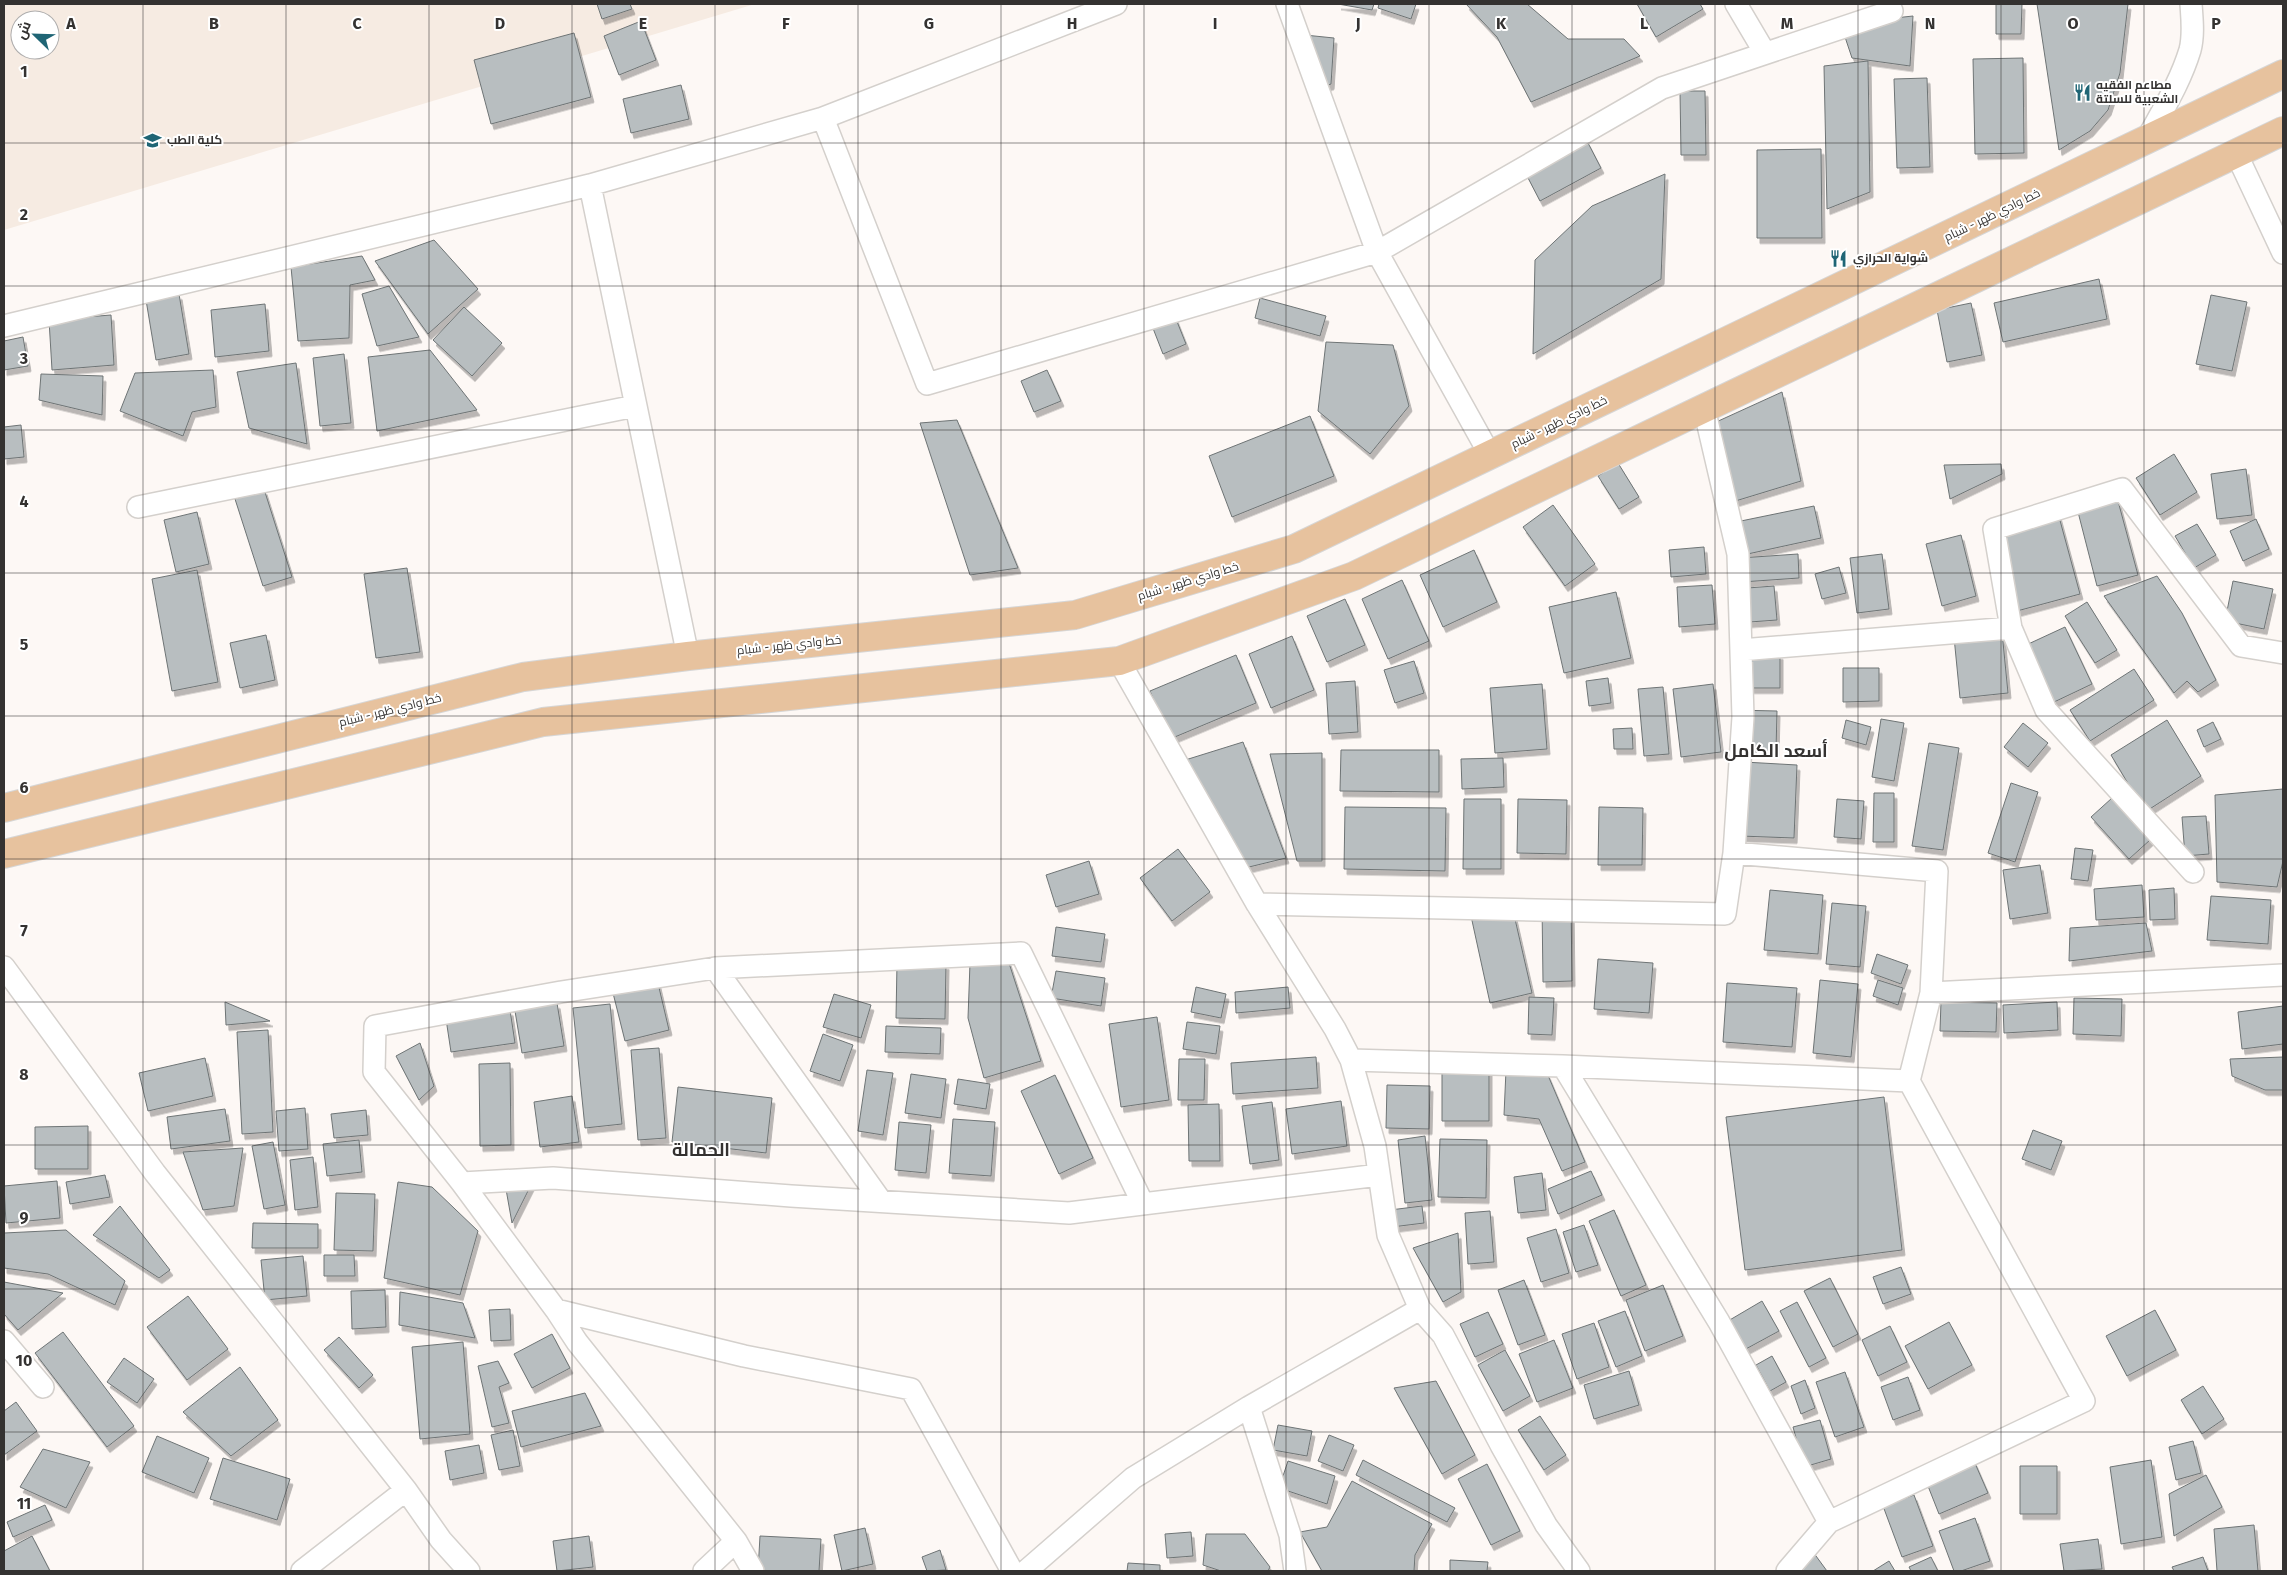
<svg xmlns="http://www.w3.org/2000/svg" width="2287" height="1575" viewBox="0 0 2287 1575" font-family="'Fira Sans',Cairo,sans-serif">
<style>
.built{fill:#f6ebe2;fill-rule:evenodd}
.building{fill:#b8bec0;stroke:#6e7475;filter:url(#shadow)}
.lines{fill:none;stroke-linecap:round;stroke-linejoin:round}
.street-casing{stroke:#d4d0cc;stroke-width:24}
.primary-casing{stroke:#d6d6d6;stroke-width:30}
.street{stroke:#fff;stroke-width:21}
.primary{stroke:#e7c29e;stroke-width:28}
.grid{fill:none;stroke:#343231;stroke-width:1;stroke-opacity:0.55}
.labels{text-anchor:middle;dominant-baseline:central;stroke-width:4;stroke-linejoin:round;paint-order:stroke}
.poi-label{font-size:12px;font-weight:bold;fill:#343231;stroke:#fff;text-anchor:start}
.street-label{font-size:12px;fill:#343231;stroke:#fff}
.district-label{font-size:18px;font-weight:bold;fill:#343231;stroke:#fff}
.grid-label{font-size:16px;text-anchor:middle;font-weight:bold;fill:#343231;stroke:#fff;stroke-width:4;stroke-linejoin:round;paint-order:stroke}
</style>
<defs>
<filter id="shadow"><feDropShadow dx="3" dy="5.5" stdDeviation="0" flood-color="#0004"/></filter>
</defs>
<rect width="100%" height="100%" fill="#fdf8f5"/>
<path class="built" d="M4,4H755L4,230ZM20,20H50V50H20Z"/>
<path class="building" d="M597,4H630L632,9L602,19Z
M1338,4H1374L1372,10Z
M1379,4H1416L1411,19L1378,8Z
M1466,4H1527L1568,39H1624L1640,56L1531,102L1497,37Z
M1637,4H1700L1703,9L1656,37Z
M1996,4H2022L2021,34H1996Z
M2037,4H2128L2120,73L2108,110L2090,131L2059,150Z
M1913,16L1910,66L1852,58L1844,34L1876,20Z
M641,21L656,60L619,75L604,36Z
M574,33L591,97L491,124L474,60Z
M1295,34L1334,38L1331,84L1321,88Z
M2023,58L2024,153L1975,154L1973,59Z
M1868,61L1870,192L1827,209L1824,66Z
M1927,78L1930,167L1897,168L1894,79Z
M681,85L689,119L631,133L623,99Z
M1680,91H1705L1706,155H1681Z
M1587,141L1601,168L1540,201L1526,174Z
M1821,149L1822,238H1757V150Z
M1665,174L1661,279L1533,354L1535,260L1592,206Z
M434,240L478,289L428,334L375,261Z
M362,256L375,280L350,285L349,338L298,341L291,267Z
M2099,279L2107,319L2003,342L1994,303Z
M389,286L419,337L377,346L362,294Z
M179,294L189,354L156,360L146,300Z
M2211,295L2247,302L2232,371L2196,364Z
M1260,298L1326,316L1320,336L1255,318Z
M1971,303L1982,355L1947,362L1937,310Z
M265,304L269,351L215,357L211,310Z
M464,307L502,343L472,376L433,340Z
M1172,309L1186,344L1163,354L1149,318Z
M111,315L114,365L52,370L49,320Z
M23,337L28,366L4,370V341Z
M1326,342L1393,345L1409,406L1370,454L1318,411Z
M430,350L477,410L377,431L368,357Z
M344,354L351,423L320,426L313,358Z
M296,363L307,444L249,428L237,372Z
M213,370L216,407L192,412L183,436L120,411L135,373Z
M1047,370L1061,401L1034,412L1021,381Z
M41,374L103,376L102,415L39,400Z
M1782,392L1801,481L1719,506L1703,428Z
M1310,416L1334,476L1232,517L1209,456Z
M957,420L1018,568L970,575L920,423Z
M21,425L24,457L4,459V427Z
M2174,454L2197,492L2160,515L2136,478Z
M1618,463L1639,497L1619,509L1598,476Z
M2001,464L2002,474L1950,499L1944,465Z
M2246,469L2252,515L2217,519L2211,474Z
M264,489L292,577L263,586L235,499Z
M2118,501L2138,575L2097,586L2078,512Z
M2055,502L2080,594L2017,611L1993,563L1984,529Z
M1553,505L1595,564L1565,586L1523,527Z
M1814,506L1821,538L1743,555L1736,522Z
M197,512L209,564L176,572L164,520Z
M2256,519L2269,549L2243,561L2230,531Z
M2197,524L2216,555L2194,568L2175,536Z
M1961,535L1976,596L1942,606L1926,544Z
M1704,547L1706,574L1671,577L1669,550Z
M1474,550L1497,602L1443,627L1420,575Z
M1798,554L1799,578L1742,582L1740,558Z
M1882,554L1889,609L1857,613L1850,558Z
M1839,567L1846,593L1822,599L1815,574Z
M407,568L420,652L376,658L364,574Z
M197,570L218,682L172,691L152,579Z
M2157,576L2182,613L2216,680L2198,692L2187,681L2174,693L2104,596Z
M1402,580L1429,641L1388,659L1362,599Z
M2233,581L2273,589L2264,629L2225,621Z
M1712,585L1715,624L1679,627L1677,587Z
M1774,586L1777,620L1736,623L1734,589Z
M1616,592L1631,658L1564,673L1549,607Z
M1345,599L1365,645L1327,662L1307,616Z
M2087,602L2117,650L2095,663L2065,616Z
M2065,627L2092,684L2052,703L2024,646Z
M2002,632L2008,693L1960,698L1954,637Z
M266,635L275,680L240,688L230,643Z
M1292,636L1314,690L1271,708L1249,654Z
M1749,654H1780V688H1748Z
M1236,655L1256,703L1170,739L1150,691Z
M1414,661L1424,693L1395,703L1384,670Z
M1843,668H1879V701L1843,702Z
M2134,669L2154,700L2090,741L2070,710Z
M1608,678L1611,703L1589,706L1586,681Z
M1355,681L1358,732L1329,734L1326,683Z
M1542,684L1547,749L1495,753L1490,688Z
M1713,684L1721,752L1681,757L1673,689Z
M1663,687L1669,754L1644,756L1638,689Z
M1733,710L1777,711L1776,751H1733Z
M1881,719L1904,723L1894,781L1872,777Z
M1846,720L1871,727L1866,745L1842,738Z
M2167,720L2201,776L2145,812L2111,755Z
M2213,722L2221,739L2204,747L2197,730Z
M2023,723L2048,743L2028,767L2004,747Z
M1632,728L1633,749H1614L1613,729Z
M1243,742L1286,858L1249,867L1182,761Z
M1929,743L1959,748L1943,850L1912,846Z
M1341,750H1439V792L1340,791Z
M1322,753V861H1297L1270,754Z
M1503,758L1504,787L1462,789L1461,759Z
M1744,762L1797,765L1794,838L1740,836Z
M2011,783L2038,792L2015,862L1988,853Z
M2283,789V861L2277,887L2217,882L2215,795Z
M1874,793H1894V842H1873Z
M2112,798L2150,840L2129,859L2091,817Z
M1464,799H1501V869H1463Z
M1518,799L1567,800L1566,854L1517,853Z
M1837,799L1864,801L1861,839L1834,837Z
M1345,807L1446,808L1445,871L1344,869Z
M1599,807L1643,808L1642,865H1598Z
M2206,816L2209,854L2185,856L2182,817Z
M2075,848L2093,850L2088,881L2071,879Z
M1178,849L1210,892L1172,921L1140,878Z
M1089,861L1099,894L1056,907L1046,875Z
M2040,865L2048,913L2010,919L2003,870Z
M2142,885L2144,917L2096,920L2094,889Z
M2174,888L2175,919L2150,920L2149,890Z
M1770,890L1823,895L1818,954L1764,950Z
M2211,896L2271,900L2268,944L2207,940Z
M1832,903L1866,906L1860,967L1826,964Z
M1571,904L1572,981L1543,982L1542,905Z
M1512,906L1532,993L1490,1003L1471,916Z
M2146,923L2152,951L2069,961L2070,928Z
M1056,927L1105,934L1101,962L1052,956Z
M1877,954L1908,965L1901,984L1871,973Z
M1598,959L1653,963L1649,1013L1594,1009Z
M1008,960L1041,1061L984,1078L968,1018L970,963Z
M897,963L946,964L945,1019L896,1018Z
M1056,971L1105,978L1101,1006L1051,998Z
M657,979L669,1030L625,1041L612,989Z
M1820,980L1858,984L1851,1057L1813,1053Z
M1878,980L1903,988L1898,1005L1873,996Z
M1727,983L1797,988L1792,1047L1723,1042Z
M1196,987L1226,994L1221,1018L1191,1012Z
M1288,987L1290,1008L1236,1013L1235,992Z
M834,994L871,1005L861,1038L823,1027Z
M1529,997L1554,998L1552,1035L1528,1034Z
M2074,998L2122,999L2121,1036L2073,1034Z
M225,1002L270,1021L226,1025Z
M1941,1002L1997,1003L1996,1032L1940,1031Z
M2057,1002L2058,1030L2004,1033L2003,1005Z
M557,1003L564,1046L522,1053L515,1011Z
M610,1004L622,1124L585,1128L573,1008Z
M2283,1006V1044L2242,1049L2238,1012Z
M510,1010L515,1043L451,1052L446,1019Z
M1157,1017L1169,1100L1121,1107L1109,1024Z
M1187,1022L1220,1026L1216,1054L1183,1049Z
M886,1026L941,1028L940,1054L885,1052Z
M268,1030L273,1132L242,1134L237,1032Z
M823,1034L853,1045L840,1081L810,1071Z
M420,1043L434,1086L419,1100L396,1056Z
M659,1048L666,1138L638,1140L631,1050Z
M1316,1057L1318,1088L1233,1094L1231,1063Z
M2283,1057V1090H2265L2232,1076L2230,1059Z
M205,1058L213,1096L148,1111L139,1073Z
M1179,1059H1205L1204,1100H1178Z
M510,1063L511,1145L480,1146L479,1064Z
M1442,1067H1489V1121H1442Z
M867,1070L893,1073L883,1135L858,1131Z
M1506,1070L1547,1073L1585,1162L1562,1171L1539,1119L1504,1115Z
M911,1074L946,1079L941,1118L905,1113Z
M1055,1075L1093,1158L1059,1174L1021,1091Z
M958,1079L990,1084L986,1109L954,1104Z
M1387,1085L1430,1086L1429,1129L1386,1128Z
M678,1087L772,1098L766,1153L672,1142Z
M572,1096L579,1142L540,1147L534,1102Z
M1884,1097L1902,1250L1745,1270L1726,1117Z
M1341,1101L1347,1146L1292,1154L1286,1109Z
M1272,1102L1279,1160L1250,1164L1242,1106Z
M1219,1104L1220,1161H1189L1188,1105Z
M305,1108L308,1149L279,1151L276,1111Z
M225,1109L230,1141L171,1149L167,1117Z
M366,1110L368,1135L334,1138L331,1114Z
M953,1119L995,1122L991,1176L949,1173Z
M899,1122L931,1125L926,1173L895,1170Z
M88,1126V1169H35V1127Z
M2033,1130L2062,1141L2051,1170L2022,1159Z
M1425,1136L1432,1200L1405,1203L1398,1140Z
M1440,1139L1487,1140L1486,1198L1438,1197Z
M359,1140L362,1172L327,1176L323,1144Z
M273,1142L285,1205L264,1209L252,1146Z
M243,1148L234,1206L203,1210L183,1152Z
M313,1157L318,1207L295,1210L290,1160Z
M1591,1171L1602,1195L1558,1214L1548,1189Z
M537,1173L512,1223L504,1178Z
M1542,1173L1546,1210L1518,1213L1514,1177Z
M105,1175L110,1197L70,1204L66,1182Z
M57,1181L60,1218L6,1223L4,1186Z
M398,1182L432,1187L478,1231L460,1295L384,1278Z
M336,1193L375,1194L373,1251L334,1250Z
M120,1206L170,1270L159,1278L93,1235Z
M1422,1206L1424,1223L1392,1227L1390,1210Z
M1614,1210L1646,1285L1621,1296L1589,1221Z
M1490,1211L1494,1262L1468,1264L1465,1213Z
M253,1223L318,1224V1248H252Z
M1584,1225L1598,1265L1576,1272L1563,1232Z
M1556,1229L1569,1273L1541,1282L1527,1238Z
M66,1230L125,1281L115,1305L48,1274L4,1268V1233Z
M1458,1233L1461,1292L1443,1302L1413,1248Z
M324,1255H354L355,1276H324Z
M303,1256L307,1296L265,1300L261,1260Z
M1901,1267L1911,1294L1883,1304L1873,1277Z
M1830,1278L1858,1334L1833,1347L1804,1291Z
M1524,1280L1545,1335L1518,1345L1498,1290Z
M4,1282L63,1293L18,1330L4,1314Z
M1663,1285L1683,1336L1645,1351L1626,1300Z
M385,1290L386,1327L352,1329L351,1291Z
M400,1292L463,1303L475,1338L399,1325Z
M188,1296L228,1349L187,1380L147,1327Z
M1762,1301L1779,1331L1744,1350L1728,1321Z
M1797,1302L1826,1358L1809,1367L1780,1311Z
M510,1309L511,1340L491,1341L489,1310Z
M2155,1310L2176,1350L2127,1376L2106,1336Z
M1625,1311L1642,1356L1616,1367L1598,1321Z
M1488,1312L1503,1344L1475,1357L1460,1324Z
M1949,1322L1972,1365L1928,1389L1905,1346Z
M1594,1323L1609,1367L1577,1379L1562,1334Z
M1890,1326L1907,1362L1878,1376L1862,1340Z
M63,1332L134,1426L107,1447L35,1353Z
M552,1334L570,1368L532,1388L514,1354Z
M339,1337L373,1375L359,1388L324,1350Z
M1554,1340L1573,1388L1537,1402L1519,1354Z
M463,1342L470,1434L420,1439L412,1347Z
M1505,1350L1530,1396L1503,1411L1478,1365Z
M1772,1356L1786,1382L1770,1391L1756,1365Z
M124,1358L154,1379L137,1403L107,1382Z
M498,1361L509,1383L499,1387L509,1423L492,1427L478,1366Z
M240,1367L278,1420L231,1456L183,1412Z
M1629,1371L1639,1405L1594,1419L1584,1385Z
M1845,1372L1864,1427L1835,1437L1816,1382Z
M1908,1377L1920,1410L1893,1420L1881,1387Z
M1805,1380L1815,1408L1801,1414L1791,1386Z
M1436,1381L1475,1455L1442,1474L1394,1388Z
M2203,1386L2224,1419L2202,1434L2181,1400Z
M585,1393L601,1426L521,1447L512,1411Z
M16,1402L37,1431L4,1455V1411Z
M1540,1416L1566,1455L1544,1470L1518,1430Z
M1820,1420L1831,1459L1804,1467L1793,1427Z
M1278,1425L1312,1431L1307,1456L1273,1450Z
M513,1430L520,1466L499,1470L491,1435Z
M1329,1435L1354,1445L1343,1471L1318,1461Z
M157,1436L209,1458L194,1493L142,1472Z
M2193,1441L2201,1473L2176,1480L2169,1447Z
M479,1445L484,1473L450,1480L445,1451Z
M43,1449L90,1462L66,1508L20,1487Z
M223,1458L290,1479L277,1520L210,1499Z
M1363,1460L1455,1508L1447,1522L1356,1475Z
M2151,1460L2162,1537L2121,1544L2110,1467Z
M1288,1461L1335,1476L1327,1504L1279,1488Z
M1974,1461L1988,1493L1939,1514L1926,1481Z
M1487,1464L1520,1531L1491,1545L1458,1479Z
M2020,1466H2057V1514H2020Z
M2206,1475L2222,1507L2174,1536L2169,1494Z
M1352,1481L1432,1524L1415,1555L1414,1571H1322L1300,1532L1327,1527Z
M1914,1495L1933,1546L1902,1557L1883,1506Z
M45,1505L52,1520L13,1537L7,1522Z
M1975,1518L1990,1561L1961,1571H1954L1939,1531Z
M2254,1525L2258,1571H2217L2214,1529Z
M865,1528L873,1564L842,1571L834,1535Z
M1191,1532L1193,1556L1167,1558L1165,1534Z
M1206,1534H1245L1270,1567L1268,1571H1221L1203,1565Z
M32,1536L50,1571H4V1551Z
M589,1536L593,1567L557,1571L553,1541Z
M760,1536L821,1539L819,1571H758Z
M2098,1539L2102,1569L2064,1571L2060,1544Z
M1805,1541L1827,1571H1798L1786,1555Z
M940,1550L946,1570L927,1571L922,1557Z
M1931,1557L1938,1571H1911L1909,1567Z
M2203,1557L2208,1571H2174L2172,1567Z
M1450,1560L1488,1562L1487,1571H1450Z
M1889,1561L1895,1571H1873Z
M1128,1563L1160,1565V1571H1127Z"/>
<g class="lines">
<defs>
<path id="street" d="M1287,4L1377,252L1490,455
M1736,4L1765,53
M823,118L927,384L1377,252L1662,88L1892,11L1888,4
M2146,141C2162,111 2180,83 2190,50C2194,35 2192,19 2191,4
M2236,153L2283,253
M590,185L688,656
M4,326L590,185L823,118L1116,4
M138,507L635,406
M1741,650L2011,628
M1119,661L1257,904L1335,1029L1351,1060L1375,1146L1388,1235L1420,1309L1443,1335L1501,1445L1546,1525L1579,1571
M1734,853L1937,871L1931,993L1909,1081
M2193,872L2046,710L2011,628L1994,529L2122,489L2241,646L2283,653
M1257,904L1725,914L1734,853L1743,717L1738,554L1704,408
M4,967L155,1173L406,1490L441,1540L469,1571
M715,968L881,1201
M1931,993L2283,975
M1351,1060L1563,1066L1909,1081L2084,1401L1829,1522L1719,1322L1563,1066
M462,1183L556,1310L577,1342L736,1541L753,1571
M1143,1204L1021,953L715,968L561,992L375,1026L374,1072L462,1183L553,1178L791,1196L1069,1213L1379,1175
M556,1310L744,1356L911,1389L1012,1571
M4,1341L43,1387
M1249,1407L1290,1535L1295,1571
M302,1571L406,1490
M704,1571L736,1541
M1026,1571L1133,1478L1249,1407L1420,1309
M1787,1571L1829,1522"/>
<path id="primary" d="M4,808L523,677L688,656L1075,615L1294,549L2283,74
M4,854L543,722L1119,661L1354,576L2283,131"/>
</defs>
<use href="#street" class="street-casing"/>
<use href="#primary" class="primary-casing"/>
<use href="#street" class="street"/>
<use href="#primary" class="primary"/>
</g>
<path class="grid" d="M143,4V1571M286,4V1571M429,4V1571M572,4V1571M715,4V1571M858,4V1571M1001,4V1571M1144,4V1571M1286,4V1571M1429,4V1571M1572,4V1571M1715,4V1571M1858,4V1571M2001,4V1571M2144,4V1571M4,143H2283M4,286H2283M4,430H2283M4,573H2283M4,716H2283M4,859H2283M4,1002H2283M4,1145H2283M4,1289H2283M4,1432H2283"/>
<defs>
<symbol id="restaurant-bare" viewBox="-9 -9 18 18"><path d="M-5-6h1v4h1v-4h1v4h1v-4h1v5L-1.5 .5V6h-2V.5L-5-1ZM5-6V6H3V1.5H1.5Q1.5-4 5-6Z" fill="#1f6575" stroke="#fff" stroke-width="2.5" paint-order="stroke"/></symbol>
<symbol id="university-bare" viewBox="-9 -9 18 18"><path d="M0-5L7-2L0 1L-7-2ZM-4 1L0 2.5L4 1V4Q0 6-4 4Z" fill="#1f6575" stroke="#fff" stroke-width="2.5" paint-order="stroke"/></symbol>
</defs>
<g fill-rule="evenodd">
<use href="#restaurant-bare" x="2070" y="80" width="25" height="25"/>
<use href="#university-bare" x="140" y="128" width="25" height="25"/>
<use href="#restaurant-bare" x="1826" y="246" width="25" height="25"/>
</g>
<g class="labels">
<g class="poi-label">
<text x="2096" y="85">مطاعم الفقيه<tspan x="2096" dy="14">الشعبية للسلتة</tspan></text>
<text x="167" y="140">كلية الطب</text>
<text x="1853" y="258">شواية الحرازي</text>
</g>
<g class="street-label">
<text transform="translate(1992 215) rotate(-26)">خط وادي ظهر - شبام</text>
<text transform="translate(1559 422) rotate(-26)">خط وادي ظهر - شبام</text>
<text transform="translate(1188 581) rotate(-17)">خط وادي ظهر - شبام</text>
<text transform="translate(789 645) rotate(-6)">خط وادي ظهر - شبام</text>
<text transform="translate(390 710) rotate(-14)">خط وادي ظهر - شبام</text>
</g>
<g class="district-label">
<text x="1776" y="751">أسعد الكامل</text>
<text x="701" y="1150">الحمالة</text>
</g>
</g>
<g class="grid-label">
<text x="71" y="29">A</text>
<text x="214" y="29">B</text>
<text x="357" y="29">C</text>
<text x="500" y="29">D</text>
<text x="643" y="29">E</text>
<text x="786" y="29">F</text>
<text x="929" y="29">G</text>
<text x="1072" y="29">H</text>
<text x="1215" y="29">I</text>
<text x="1358" y="29">J</text>
<text x="1501" y="29">K</text>
<text x="1644" y="29">L</text>
<text x="1787" y="29">M</text>
<text x="1930" y="29">N</text>
<text x="2073" y="29">O</text>
<text x="2216" y="29">P</text>
<text x="24" y="77">1</text>
<text x="24" y="220">2</text>
<text x="24" y="364">3</text>
<text x="24" y="507">4</text>
<text x="24" y="650">5</text>
<text x="24" y="793">6</text>
<text x="24" y="936">7</text>
<text x="24" y="1080">8</text>
<text x="24" y="1223">9</text>
<text x="24" y="1366">10</text>
<text x="24" y="1509">11</text>
</g>
<rect width="2287" height="1575" fill="none" stroke="#343231" stroke-width="10"/>
<g transform="translate(35 35) rotate(293)"><circle r="24" fill="#ffffff" stroke="#aeadad"/>
<path d="M0-4L9 19L0 12L-9 19Z" fill="#1f6575"/>
<text y="-8" font-size="14" font-weight="bold" text-anchor="middle" fill="#343231">ش</text>
</g>
</svg>
